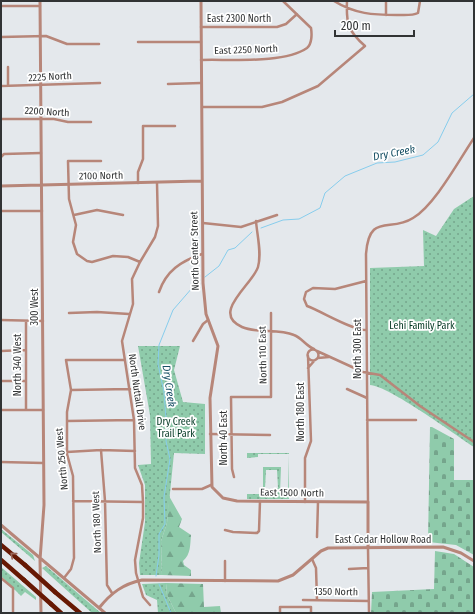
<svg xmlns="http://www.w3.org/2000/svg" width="475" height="614" viewBox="0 0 475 614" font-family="'Fira Sans Condensed',sans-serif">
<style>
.grass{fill:url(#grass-dots);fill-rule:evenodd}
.forest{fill:url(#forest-firs)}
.cemetery{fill:url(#cemetery-stones)}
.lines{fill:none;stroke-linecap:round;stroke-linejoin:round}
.stream{stroke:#87cdec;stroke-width:1}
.minor{stroke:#b78679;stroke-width:2.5}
.tertiary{stroke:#b78679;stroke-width:3}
.motorway{stroke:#661803;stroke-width:4.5}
.motorway-bridge{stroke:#661803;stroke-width:4.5}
.oneway{stroke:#9c695b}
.labels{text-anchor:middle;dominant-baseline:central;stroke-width:3.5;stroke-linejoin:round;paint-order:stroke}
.street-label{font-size:10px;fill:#313334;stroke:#fff}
.park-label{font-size:10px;fill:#003721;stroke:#fff}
.water-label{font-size:11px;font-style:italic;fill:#164f64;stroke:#fff}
</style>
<defs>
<pattern id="grass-dots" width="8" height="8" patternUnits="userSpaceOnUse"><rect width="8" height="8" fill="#8fcbab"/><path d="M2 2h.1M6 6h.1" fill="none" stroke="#75a58c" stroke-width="1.8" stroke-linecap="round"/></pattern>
<pattern id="forest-firs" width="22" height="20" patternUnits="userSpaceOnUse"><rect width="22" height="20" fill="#8fcbab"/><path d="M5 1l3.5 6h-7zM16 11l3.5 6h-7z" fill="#75a58c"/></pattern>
<pattern id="cemetery-stones" width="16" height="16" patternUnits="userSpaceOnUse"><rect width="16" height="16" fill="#8fcbab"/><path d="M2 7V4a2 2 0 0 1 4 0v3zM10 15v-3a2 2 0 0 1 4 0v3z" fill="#75a58c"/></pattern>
</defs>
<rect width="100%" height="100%" fill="#e4e8ec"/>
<path class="grass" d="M474,196V447C454,434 389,386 370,385V268L424,266L423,230L436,236L454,209Z
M138,346H180L174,370L183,402L205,404V454L174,453L167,523L161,541L162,575H140L139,563L145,522V485L138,465L151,464L150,415Z
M247,453H289V499H247ZM258,454H289L288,493H280L281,467H263V494H247V458L258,457ZM266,470H277L278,488L274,492H270L265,489Z
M1,529L33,555L35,561L1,532Z
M46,566L101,613H92L42,568Z
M1,567L36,597V600L25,592L21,596L1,576Z
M166,583L167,595L176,613H158L157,600L146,595L142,584Z"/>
<path class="forest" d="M169,496L182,519L179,527L191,535C190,545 191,554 183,561L184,565L191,570V576L162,575L161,541L167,523Z
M166,583L203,584L204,607L220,606L221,613H176L167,595Z"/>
<path class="cemetery" d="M430,427H432L454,439V480H474V555L456,545L428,542Z
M435,551L454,554L474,567V613H371L372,592L434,589Z"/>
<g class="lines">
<path class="stream" d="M261,228L283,220L299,219L320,208L325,193L345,176L377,163L395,162L423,155L438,142L452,113L474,94
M205,277L219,266L228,250L235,248L252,232
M156,576L159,555V534L165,524L164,497L170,459L166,441L167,432L164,392L158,364L159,345L173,310L199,280
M159,584L171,613"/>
<path class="minor" d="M334,1C355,14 373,15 397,15C404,15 412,16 418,13L420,1
M386,1V15
M1,6H40
M201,27H277L286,24L297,14
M1,37L46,36L67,44H99
M138,42H201
M201,60C229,59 284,64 307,48C312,44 312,34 311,28L283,1
M8,67V86
M168,84L201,83
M1,86L100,83
M202,107H262L282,102L318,86L365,46C348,31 346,24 347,1
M1,119H54L68,122H91
M1,157L4,154L41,153
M101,161H68L69,199L76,225L73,242L77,254L87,261L92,262L113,256L128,257L140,262
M138,183V172L143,159V126H175
M1,211H42
M74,215L97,210L123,215
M256,221C257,235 262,253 258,267C253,284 210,313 242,327C258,334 278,328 294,335C302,338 306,346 314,349
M203,223L241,227L277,215
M366,281L335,289L313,288L306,292L304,299L307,306C323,312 352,330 366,330
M159,292C166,271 181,261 202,254
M69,313L97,312L129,314
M1,320L43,321
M26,321V410
M193,341L203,324L208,320
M307.5 355a5.5 5.5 0 1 1 11 0a5.5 5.5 0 1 1-11 0Z
M1,351L25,350
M317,351L363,372L380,375L420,406L474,442
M318,358L329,357
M308,368L315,360
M1,381H26
M347,389L367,398
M71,390L130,389
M1,410H43
M367,420H416
M67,421L134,420
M210,434L270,435
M101,450L105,501L107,585L112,593
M67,452L101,450L135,451
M1,462L43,463
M234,477L232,469L231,397H271V313
M173,489H202L211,485
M73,501L143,502
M305,502V458L311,441L308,356
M368,502L366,254C369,212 390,233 413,218C435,205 459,160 474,138
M225,530L233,532L257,533L259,531L260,501
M317,537L318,502
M368,548L369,613
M312,559L316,568L317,600
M225,561V581
M349,569L368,568
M1,578L13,588V613
M64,578L71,569L74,558L73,476L67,454V412L71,390L66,360H124
M303,600L369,601
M150,605L143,597L136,573L135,560L143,518V502L142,485L135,468L134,420L122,341L133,304L132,279L140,262L155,237L158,226L157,183
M280,613V607H311V613"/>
<path class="tertiary" d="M40,1L44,505L40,560L41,613
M201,1L203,283L206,314L218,346L210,398L212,487L223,498L237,501L368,502V547
M1,186L201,181
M1,525L105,613
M99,608C111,593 123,584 142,580L278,581L293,575L321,551L328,548L443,547L461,553L474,561"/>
<path class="motorway" d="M1,545L25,565
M1,560L24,580
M55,592L80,613
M51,604L61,613"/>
<path class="motorway-bridge" d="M25,565L55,592
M24,580L51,604"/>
</g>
<defs><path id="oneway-chevron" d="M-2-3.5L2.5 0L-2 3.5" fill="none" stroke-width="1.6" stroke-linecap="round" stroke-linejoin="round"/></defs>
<use class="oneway" href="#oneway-chevron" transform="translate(13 555) rotate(-139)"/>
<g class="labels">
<g class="street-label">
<text x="239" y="19">East 2300 North</text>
<text transform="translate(246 50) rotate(-2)">East 2250 North</text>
<text transform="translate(50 77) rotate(-3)">2225 North</text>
<text transform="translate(47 112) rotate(3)">2200 North</text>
<text transform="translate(101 176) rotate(-1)">2100 North</text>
<text transform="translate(195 251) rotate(-91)">North Center Street</text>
<text transform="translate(35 307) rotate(-90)">300 West</text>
<text transform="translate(358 349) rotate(-90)">North 300 East</text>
<text transform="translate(263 355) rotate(-91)">North 110 East</text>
<text transform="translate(18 365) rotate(-90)">North 340 West</text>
<text transform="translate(137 392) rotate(82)">North Nuttall Drive</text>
<text transform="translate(301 412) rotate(-90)">North 180 East</text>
<text transform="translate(224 438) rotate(-90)">North 40 East</text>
<text transform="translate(62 459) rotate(-95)">North 250 West</text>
<text transform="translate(292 493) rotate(1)">East 1500 North</text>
<text transform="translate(97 522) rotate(-92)">North 180 West</text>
<text x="383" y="540">East Cedar Hollow Road</text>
<text transform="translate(336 592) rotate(1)">1350 North</text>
</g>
<g class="park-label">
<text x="422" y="326">Lehi Family Park</text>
<text x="176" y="422">Dry Creek<tspan x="176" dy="12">Trail Park</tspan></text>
</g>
<g class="water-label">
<text transform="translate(394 153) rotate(-11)">Dry Creek</text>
<text transform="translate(169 386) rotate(82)">Dry Creek</text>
</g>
</g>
<rect width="475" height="614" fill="none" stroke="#313334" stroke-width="4"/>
<path d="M335 30v6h79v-6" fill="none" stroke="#313334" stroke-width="2"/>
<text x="341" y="30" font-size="12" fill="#313334" stroke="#ffffff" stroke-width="3" paint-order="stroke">200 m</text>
</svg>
